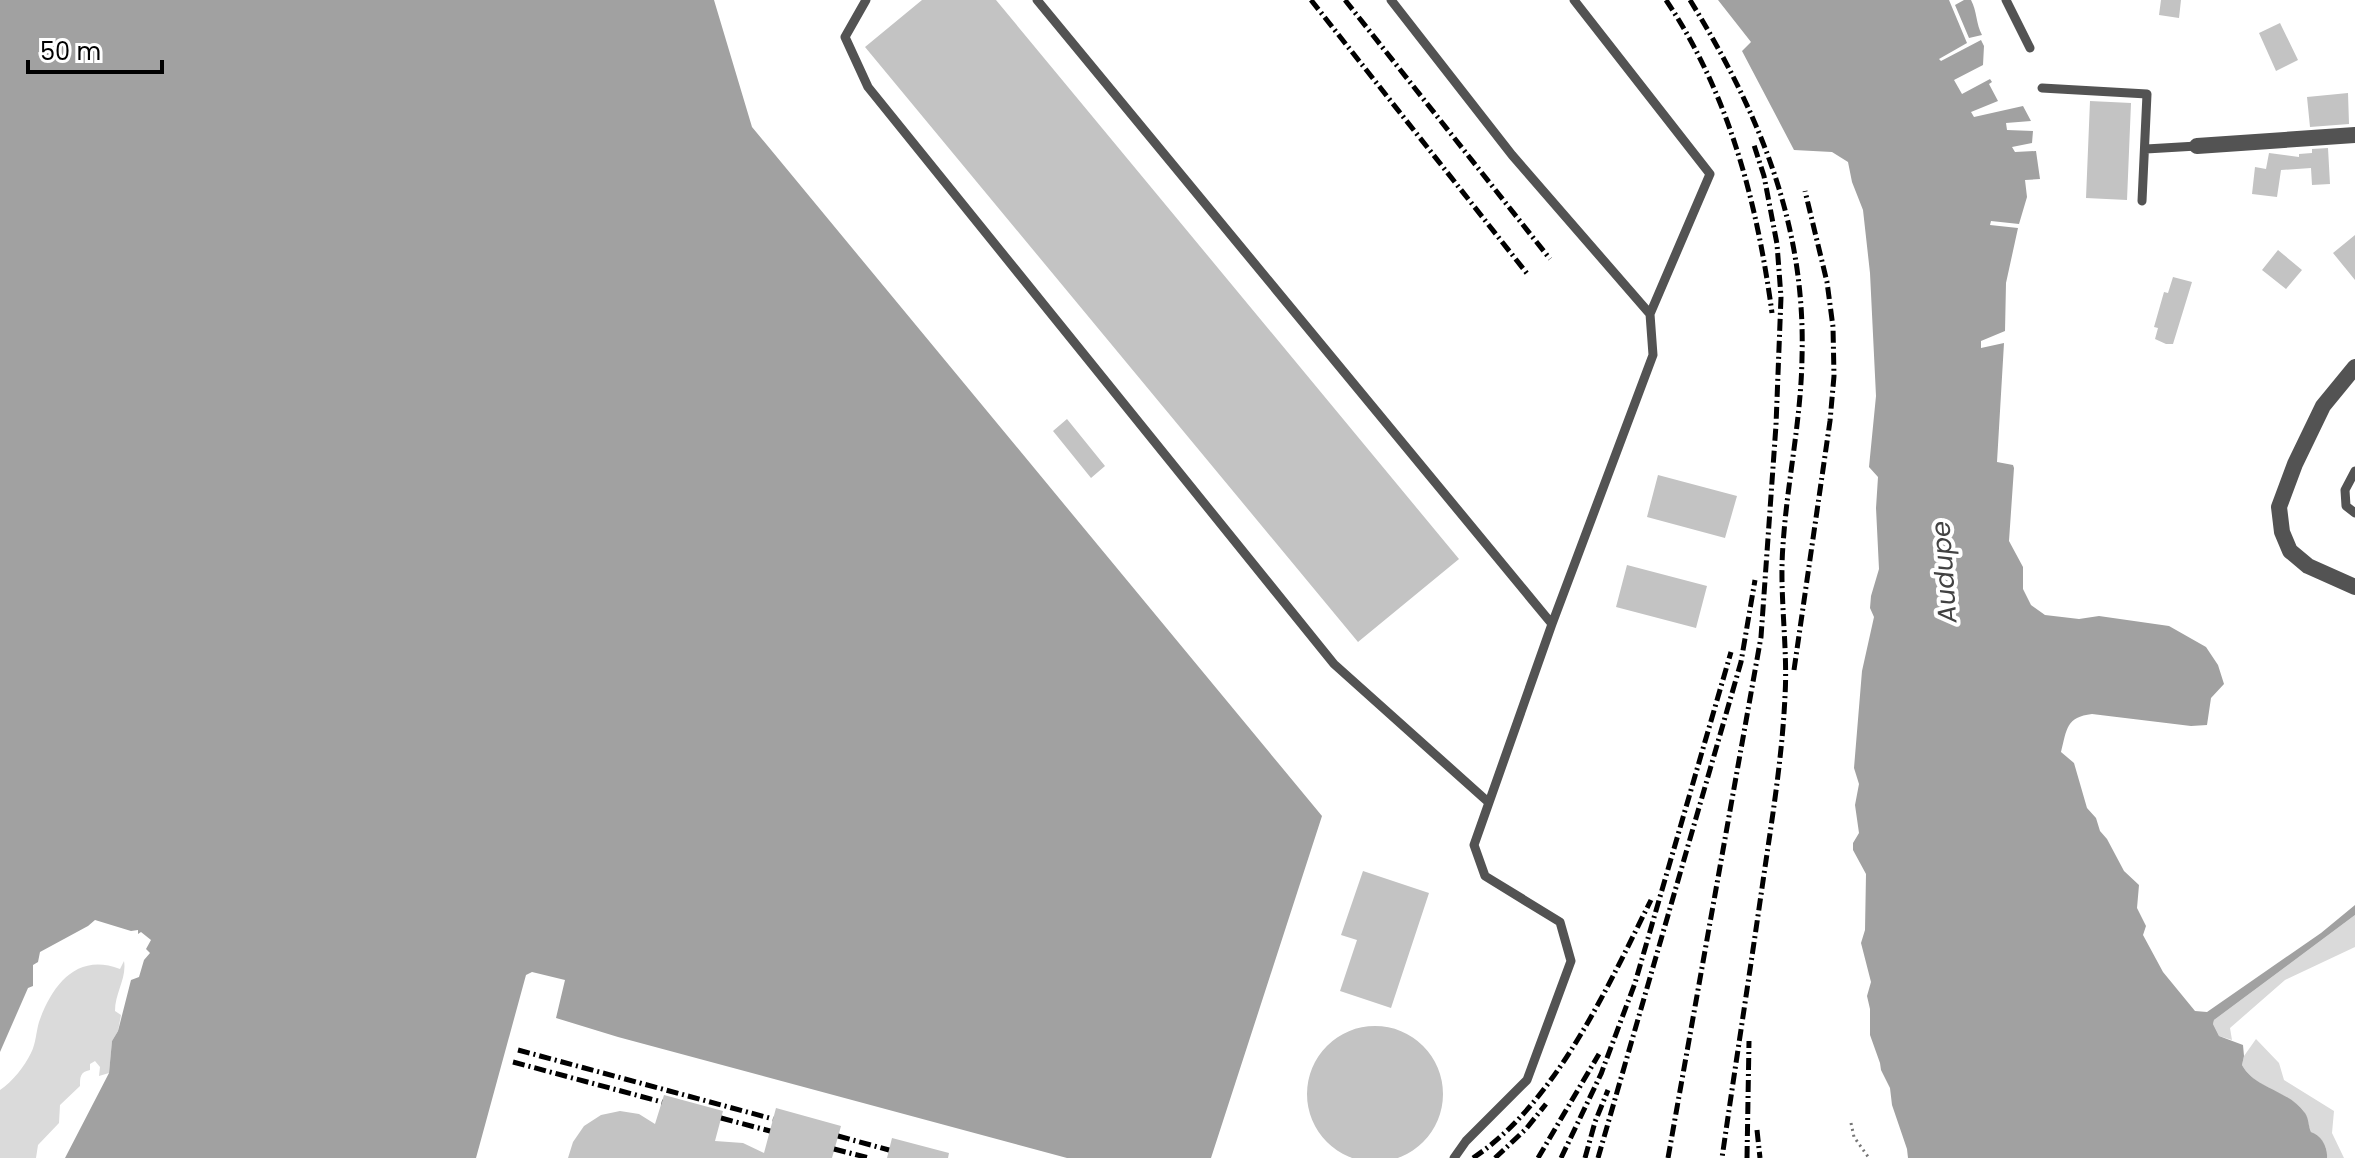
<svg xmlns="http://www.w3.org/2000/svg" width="2355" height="1158" viewBox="0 0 2355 1158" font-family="Poppins,sans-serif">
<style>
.green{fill:#dadada}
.water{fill:#a1a1a1}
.building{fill:#c3c3c3}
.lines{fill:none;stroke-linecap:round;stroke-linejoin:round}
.path{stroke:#757575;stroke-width:3;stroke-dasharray:2 4;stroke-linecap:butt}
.lane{stroke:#535353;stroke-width:9}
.street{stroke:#535353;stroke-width:16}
.rail{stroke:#000;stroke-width:5;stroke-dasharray:12 4 2 4;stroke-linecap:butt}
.labels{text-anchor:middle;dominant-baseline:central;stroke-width:8;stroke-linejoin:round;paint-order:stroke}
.water-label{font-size:26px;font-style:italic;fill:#424242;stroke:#fff}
</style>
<rect width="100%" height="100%" fill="#fff"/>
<path class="green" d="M2355,915V947L2285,980L2230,1028L2232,1040L2219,1036L2213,1024L2214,1020Z
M124,961C127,978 115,993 115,1011L121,1015L118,1031L112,1041L109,1073L99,1076L100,1067L95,1061L90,1064V1070C80,1072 80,1077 80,1086L60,1105L59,1123L38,1145L36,1158H0V1090C13,1081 24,1067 31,1053C36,1043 36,1032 39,1022C52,985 77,952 120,969Z
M2256,1039L2279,1063L2284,1080L2334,1111L2332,1133L2344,1158H2327C2328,1147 2321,1136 2311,1132C2307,1123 2308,1115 2301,1108C2283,1091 2254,1087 2242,1065L2244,1056Z"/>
<path class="water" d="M0,0H714L752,127L1322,816L1211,1158H1067L618,1037L556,1018L565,980L532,972L526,975L476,1158H65L109,1073L112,1041L118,1031L131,980L139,977L144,960L150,953L146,949L151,940L141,932L138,934V930L131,931L95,920L88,926L40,952L38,962L33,965V986L28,988L0,1052Z
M1718,0H1949L1967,43L1939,59L1941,61L1981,40L1984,46L1983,65L1954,80L1962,94L1990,79L1992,82L1989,84L1998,101L1971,112L1974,117L2023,106L2031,121L2006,123L2007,130L2033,131L2032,143L2012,147L2015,152L2036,151L2040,179L2025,180L2027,197L2019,224L1991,221L1990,225L2018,228L2006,283L2005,331L1981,341V348L2004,343L1997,462L2013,465L2014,468L2009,541L2023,567V589L2031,605L2045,615L2079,619L2099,616L2169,626L2206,647L2218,665L2224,684L2211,698L2207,725L2191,726L2092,714C2066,717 2067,729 2061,752L2074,763L2087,808L2096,818L2100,831L2107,839L2124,871L2139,885L2137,908L2146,926L2143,935L2163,972L2195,1011L2207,1012L2321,933L2355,905V915L2214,1020L2213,1024L2219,1036L2243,1045L2244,1056L2242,1065C2255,1089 2289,1090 2305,1113C2309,1119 2308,1125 2311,1132C2321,1135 2328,1147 2327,1158H1908L1907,1149L1892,1105L1890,1088L1881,1070L1880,1063L1870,1035V1009L1867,996L1871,982L1861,943L1865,930L1866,874L1853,850V843L1859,833L1855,805L1859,784L1854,768L1862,671L1874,617L1870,608L1871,596L1879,569L1876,508L1878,477L1869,467L1876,396L1870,273L1863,210L1852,182L1848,162L1832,152L1794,150L1742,51L1751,42Z
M1964,0H1971C1977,11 1976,24 1982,35L1969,38L1955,5Z"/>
<path class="building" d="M922,0H996L1459,559L1358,642L865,47Z
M2161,0H2181L2179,18L2159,15Z
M2280,23L2298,60L2276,71L2259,33Z
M2348,93L2349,124L2310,127L2307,97Z
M2090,101L2131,103L2127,200L2086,198Z
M2328,148L2330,184L2312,185L2311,168L2281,170L2277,197L2252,194L2255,167L2266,169L2269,153L2299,157V154L2312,153V149Z
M2355,235V280L2333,253Z
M2278,250L2302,270L2286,289L2262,270Z
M2173,277L2192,282L2173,344H2166L2155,339L2158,328L2154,327L2164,292L2168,293Z
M1067,419L1105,466L1091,478L1053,431Z
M1658,475L1737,496L1725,538L1647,517Z
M1627,565L1707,586L1696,628L1616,607Z
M1363,871L1429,893L1391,1008L1340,991L1357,940L1341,935Z
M1307 1094a68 68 0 1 1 136 0a68 68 0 1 1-136 0Z
M664,1095L723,1111L715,1141L743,1143L764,1153L776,1108L841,1126L832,1158H568L573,1142L584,1126L601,1115L620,1111L639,1114L655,1124Z
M892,1138L949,1153L948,1158H887Z"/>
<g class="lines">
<path class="path" d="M1851,1123L1854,1137L1869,1158"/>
<path class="lane" d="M866,0L845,37L868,87L1334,664L1487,801
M1037,0L1552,624
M1391,0L1512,155L1650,314L1653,355L1552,624L1474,845L1485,876L1560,922L1571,961L1527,1080L1466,1141L1454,1158
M1574,0L1710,174L1650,314
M2006,0L2030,48
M2042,88L2147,94L2142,201
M2146,149L2197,146
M2355,471L2345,490L2346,506L2355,513"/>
<path class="street" d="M2197,146L2355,135
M2355,367L2323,406L2295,464L2279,507L2282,532L2290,551L2308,566L2355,587"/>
<path class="rail" d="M1311,0L1529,276
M1345,0L1550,259
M1666,0C1729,94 1757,202 1772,313
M1690,0C1759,113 1806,224 1802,358C1801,421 1787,483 1783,545C1779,595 1788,646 1785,696C1782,761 1771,825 1762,888C1749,978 1735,1068 1722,1158
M1794,670L1830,421L1834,376L1833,327L1827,282L1805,191
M518,1050L773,1119
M513,1062L662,1102
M721,1118L770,1131
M1757,1130L1760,1158
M838,1136L889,1150
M834,1149L869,1158
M1473,1158C1556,1103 1608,986 1651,900
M1495,1158L1526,1129L1546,1104
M1538,1158L1599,1054
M1561,1158L1601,1074L1635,983L1731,652
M1585,1158L1595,1122L1608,1090
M1598,1158L1741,662L1755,580
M1668,1158L1761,637L1776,425L1781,297L1777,244L1764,176L1753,142
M1747,1158L1749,1041"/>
</g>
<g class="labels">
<g class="water-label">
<text transform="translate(1944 572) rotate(-94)">Audupe</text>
</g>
</g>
<path d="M28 60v12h134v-12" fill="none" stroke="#000000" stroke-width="4"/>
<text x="40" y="60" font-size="24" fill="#000000" stroke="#ffffff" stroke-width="6" paint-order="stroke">50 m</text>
</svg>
